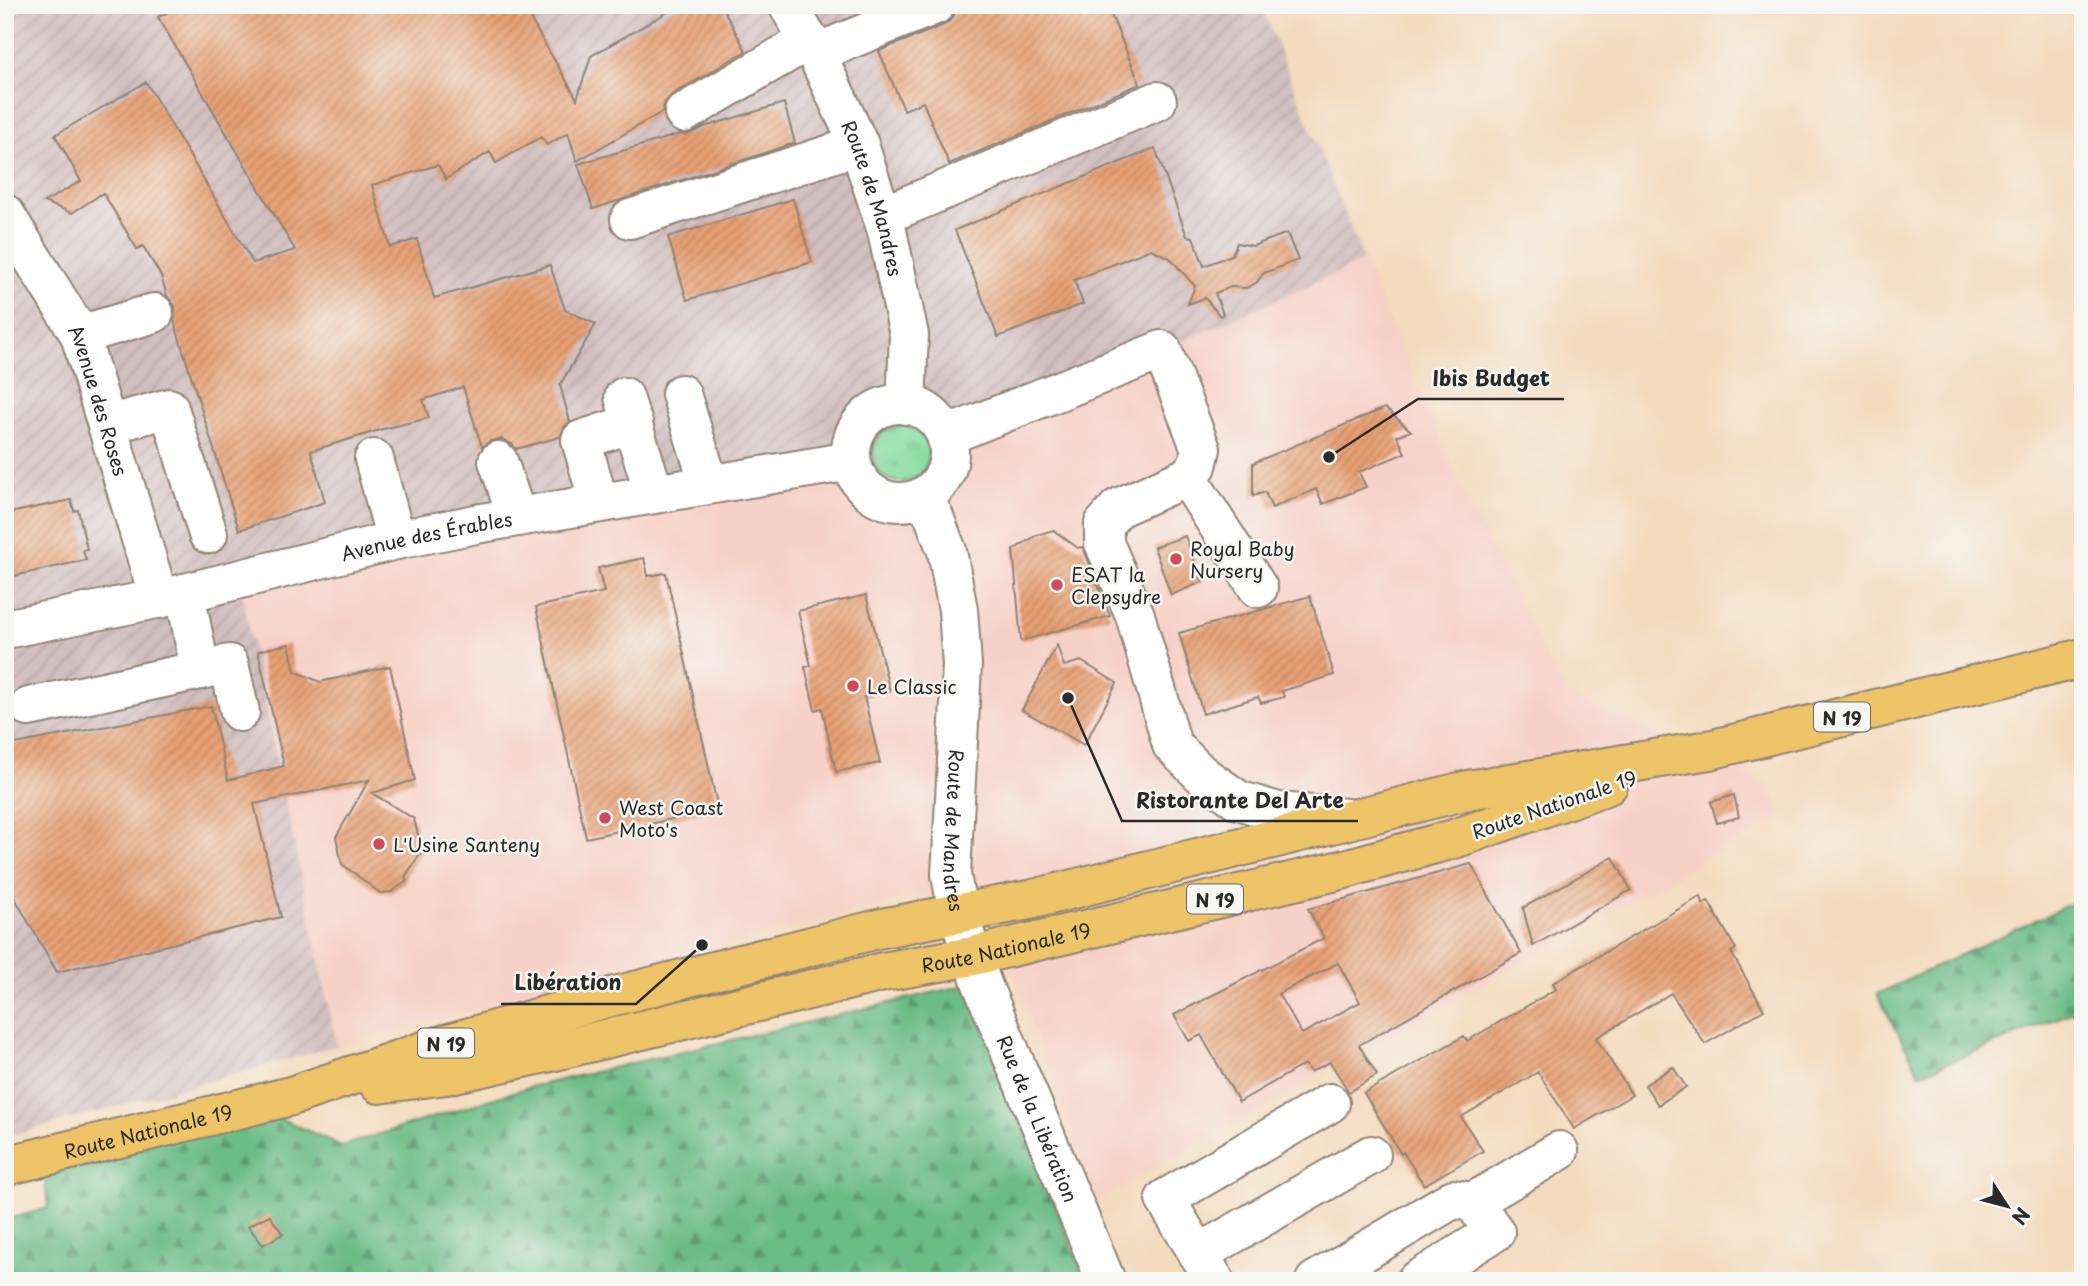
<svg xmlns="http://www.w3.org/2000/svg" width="2088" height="1286" viewBox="0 0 2088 1286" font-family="'Playpen Sans',sans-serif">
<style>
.built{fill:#f7d1c7}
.industrial{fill:url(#industrial-furrows)}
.grass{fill:url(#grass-tufts);stroke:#588465;stroke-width:2}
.forest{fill:url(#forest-firs);stroke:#4c7458;stroke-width:2}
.building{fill:url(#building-hatch);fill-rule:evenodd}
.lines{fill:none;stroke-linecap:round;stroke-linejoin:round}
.minor-casing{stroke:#908374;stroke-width:42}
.major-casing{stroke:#908374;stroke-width:42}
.minor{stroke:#fff;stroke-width:38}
.major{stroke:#eec469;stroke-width:38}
.poi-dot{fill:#d1495b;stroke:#f6f6f2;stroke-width:2.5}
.labels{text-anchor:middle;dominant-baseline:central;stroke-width:5;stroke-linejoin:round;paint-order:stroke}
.shield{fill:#f6f6f2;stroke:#686867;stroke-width:2}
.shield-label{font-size:18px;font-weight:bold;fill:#2b2b2b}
.street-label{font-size:19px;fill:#2b2b2b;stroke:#f6f6f2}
.poi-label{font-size:19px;fill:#2b2b2b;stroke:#f6f6f2;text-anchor:start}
.leader{fill:none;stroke:#2b2b2b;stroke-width:2.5}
.callout-dot{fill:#2b2b2b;stroke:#f6f6f2;stroke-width:2.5}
.callout-label{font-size:21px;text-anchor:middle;font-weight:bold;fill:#2b2b2b;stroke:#f6f6f2;stroke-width:5;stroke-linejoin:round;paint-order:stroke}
</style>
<defs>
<pattern id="industrial-furrows" width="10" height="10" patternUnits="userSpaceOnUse" patternTransform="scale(1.75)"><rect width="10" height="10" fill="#d2bfc0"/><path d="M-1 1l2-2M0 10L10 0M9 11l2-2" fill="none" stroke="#b4a4a5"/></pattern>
<pattern id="grass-tufts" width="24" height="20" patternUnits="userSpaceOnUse" patternTransform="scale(1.75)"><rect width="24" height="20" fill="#85dc9f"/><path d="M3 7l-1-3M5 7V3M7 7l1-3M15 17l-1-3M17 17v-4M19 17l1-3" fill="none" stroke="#73bd89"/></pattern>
<pattern id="forest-firs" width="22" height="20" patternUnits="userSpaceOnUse" patternTransform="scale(1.75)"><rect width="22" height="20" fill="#6cbc86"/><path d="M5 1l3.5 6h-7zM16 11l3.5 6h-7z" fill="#59996e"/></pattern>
<pattern id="building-hatch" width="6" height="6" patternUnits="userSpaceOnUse" patternTransform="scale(1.75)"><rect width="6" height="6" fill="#e8a073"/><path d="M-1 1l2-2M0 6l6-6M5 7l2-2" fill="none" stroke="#bc835f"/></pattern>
</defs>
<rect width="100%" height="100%" fill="#f6f6f2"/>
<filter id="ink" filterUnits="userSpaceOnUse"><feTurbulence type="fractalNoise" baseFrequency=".0143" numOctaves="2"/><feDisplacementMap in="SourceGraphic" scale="14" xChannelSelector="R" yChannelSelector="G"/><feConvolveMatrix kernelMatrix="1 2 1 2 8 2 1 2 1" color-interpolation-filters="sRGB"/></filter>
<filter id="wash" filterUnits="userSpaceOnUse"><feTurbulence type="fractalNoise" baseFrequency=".00686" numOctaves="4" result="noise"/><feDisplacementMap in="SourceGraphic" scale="28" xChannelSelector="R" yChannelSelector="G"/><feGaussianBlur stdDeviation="1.57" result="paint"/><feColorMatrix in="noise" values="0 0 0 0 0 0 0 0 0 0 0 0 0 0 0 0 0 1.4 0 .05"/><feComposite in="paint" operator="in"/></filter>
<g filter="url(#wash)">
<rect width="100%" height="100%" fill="#f4dbbe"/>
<path class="built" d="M1364,261L1466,498L1565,693L1768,784L1782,816L1096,1202L979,879L337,1046L239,580L1162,350Z"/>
<path class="industrial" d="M5,5H1261L1364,261L1162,350L935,441L851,461L239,581L337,1046L5,1137Z"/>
<path class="grass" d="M873 454a28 28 0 1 1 56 0a28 28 0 1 1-56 0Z"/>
<path class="forest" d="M2083,898V1008L1920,1074L1877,994Z
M966,985L1086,1281H5V1220L48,1208L44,1172L261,1110L342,1146L526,1088Z"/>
<g id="blocks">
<path class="building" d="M180,5H556L531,20L577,99L591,56L680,5H721L746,51L673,94L665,102L662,112L577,161L568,133L547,145L541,137L496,163L490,152L446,179L438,165L372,185L390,247L417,239L434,298L550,265L565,310L596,324L560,385L570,422L565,426L560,437L516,449L512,444L502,439L490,441L482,447L463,387L423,400L429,418L383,429L311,451L325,502L239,530L174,321L175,306L167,296L161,276L143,246L137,249L103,193L72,213L44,202L81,181L55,135L146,82L253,263L295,250L158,17Z
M957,5H1107L1140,84L949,164L923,102L904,110L879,51L944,25L953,18Z
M784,103L795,143L593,209L578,164L680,134L685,135L694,132L704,127Z
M1155,148L1187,236L1193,237L1204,266L1232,255L1237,243L1253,246L1287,233L1298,260L1264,273L1256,283L1246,288L1231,287L1215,293L1223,314L1220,316L1205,298L1188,304L1195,286L1170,258L1151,249L1074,280L1083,304L998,337L955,230Z
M793,199L812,262L687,300L668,237Z
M1385,408L1411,431L1397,436L1405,453L1359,472L1366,487L1323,504L1316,489L1272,508L1265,492L1253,496V463Z
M71,500L74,511L78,510L87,549L83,550L86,560L5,578V514Z
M1053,530L1078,548L1083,547L1110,616L1021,641L1013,550L1037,535Z
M1185,536L1203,582L1171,595L1154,547Z
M644,558L648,576L666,573L718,809L586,838L536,607L604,592L598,568Z
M866,595L890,691L864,697L880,763L836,772L822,708L815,710L805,667L811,666L798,611Z
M1310,596L1334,675L1282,691L1284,697L1261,703L1258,697L1203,714L1179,633Z
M289,644L295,671L320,682L390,666L415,780L372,793L414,819L422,851L405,877L407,881L391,892L380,893L342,864L336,837L369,780L254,804L281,917L57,972L5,881V746L211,706L228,780L284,766L258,651Z
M1057,645L1064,666L1081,661L1117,683L1084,745L1022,710Z
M1734,795L1739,817L1717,823L1711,802Z
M1613,857L1631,890L1533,946L1523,908Z
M1471,864L1521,953L1359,1045L1377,1075L1349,1092L1330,1062L1310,1072L1305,1064L1239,1102L1201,1035L1189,1041L1174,1015L1324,938L1308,909ZM1338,963L1360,1002L1302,1034L1278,994Z
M1701,896L1703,904L1708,901L1736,949L1731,952L1764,1010L1705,1044L1671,993L1596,1038L1632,1095L1574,1129L1538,1072L1461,1117L1483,1151L1424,1185L1403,1152L1401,1154L1364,1093L1464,1036L1467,1041L1556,989L1553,983Z
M1673,1067L1686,1087L1658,1105L1645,1085Z
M269,1215L283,1234L263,1245L248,1226Z"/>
</g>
</g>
<g filter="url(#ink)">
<use href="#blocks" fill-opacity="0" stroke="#908374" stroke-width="2"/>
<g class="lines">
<defs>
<g id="minor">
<path id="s1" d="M788,5L816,53L859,145L887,231L909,335L906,405"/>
<path d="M816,53L935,5"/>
<path d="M684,113L809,40"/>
<path id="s2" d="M5,214L80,335L159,599"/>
<path d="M882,216L1157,101"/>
<path d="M630,219L859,145"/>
<path d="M80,335L154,313"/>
<path d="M681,394L709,484"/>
<path d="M624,397L654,493"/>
<circle cx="900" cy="453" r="49"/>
<path d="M107,425L169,408L208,534"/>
<path d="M946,436L1162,350L1201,449L1197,466L1187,477L1118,508L1104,524V543L1135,615L1172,745L1201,774L1238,800L1278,812L1346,818"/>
<path d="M374,459L396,540"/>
<path d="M498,461L517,517"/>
<path d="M1187,477L1258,588"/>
<path id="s3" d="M923,497L934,517L947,551L958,610L962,665L951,875L958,913L982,984L1106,1281"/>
<path d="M599,503L581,440L633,423"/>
<path d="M185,593L200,670"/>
<path id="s4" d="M5,629L177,595L396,540L476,524L851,461"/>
<path d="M29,707L229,664L240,712"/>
<path d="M1473,1202L1559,1151"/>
<path d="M1198,1254L1371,1155"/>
<path d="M1215,1281L1165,1199L1330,1103"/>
<path d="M1315,1281L1453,1199L1473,1202L1495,1232L1416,1281"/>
</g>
<g id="major">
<path id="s5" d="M379,1084L446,1075L551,1052L883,972L973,956L1341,870L1457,838L1608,785"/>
<path id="s6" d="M5,1166L291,1096L442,1045L603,999L882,928L1029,900L1468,790L1709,750L2083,658"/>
</g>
</defs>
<use href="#minor" class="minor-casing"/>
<use href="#major" class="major-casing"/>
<use href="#minor" class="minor"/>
<use href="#major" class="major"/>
</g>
</g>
<g class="poi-dot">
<circle cx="1176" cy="559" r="7"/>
<circle cx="1057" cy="585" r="7"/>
<circle cx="853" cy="686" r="7"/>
<circle cx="605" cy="818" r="7"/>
<circle cx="379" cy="844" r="7"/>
</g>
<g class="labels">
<g class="shield">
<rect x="1814" y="702.5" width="56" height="29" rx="5"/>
<rect x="1187" y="884.5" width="56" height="29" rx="5"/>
<rect x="418" y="1028.5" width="56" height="29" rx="5"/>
</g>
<g class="shield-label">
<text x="1842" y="717">N 19</text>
<text x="1215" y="899">N 19</text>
<text x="446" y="1043">N 19</text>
</g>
<g class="street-label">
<text stroke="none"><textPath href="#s1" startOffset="212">Route de Mandres</textPath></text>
<text stroke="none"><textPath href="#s2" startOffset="210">Avenue des Roses</textPath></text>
<text stroke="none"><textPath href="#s4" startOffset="432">Avenue des Érables</textPath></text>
<text transform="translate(1554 804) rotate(-19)">Route Nationale 19</text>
<text stroke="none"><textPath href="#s3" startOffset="340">Route de Mandres</textPath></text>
<text stroke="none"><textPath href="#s5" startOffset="642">Route Nationale 19</textPath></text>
<text stroke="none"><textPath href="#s3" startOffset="644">Rue de la Libération</textPath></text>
<text stroke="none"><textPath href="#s6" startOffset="147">Route Nationale 19</textPath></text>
</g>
<g class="poi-label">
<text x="1190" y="548">Royal Baby<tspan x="1190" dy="22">Nursery</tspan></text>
<text x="1071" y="574">ESAT la<tspan x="1071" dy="22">Clepsydre</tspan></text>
<text x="867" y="686">Le Classic</text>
<text x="619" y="807">West Coast<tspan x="619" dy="22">Moto's</tspan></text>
<text x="393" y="844">L'Usine Santeny</text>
</g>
</g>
<path class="leader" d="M1329 457L1418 399H1564M1068 698L1122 821H1358M702 945L636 1004H501"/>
<g class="callout-dot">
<circle cx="1329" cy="457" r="7"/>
<circle cx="1068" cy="698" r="7"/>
<circle cx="702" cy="945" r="7"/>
</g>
<g class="callout-label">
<text x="1491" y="386">Ibis Budget</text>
<text x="1240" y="808">Ristorante Del Arte</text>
<text x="568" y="990">Libération</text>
</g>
<rect width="2088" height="1286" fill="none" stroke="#f6f6f2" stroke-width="28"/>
<g transform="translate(2007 1206) rotate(126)" stroke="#f6f6f2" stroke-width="5" paint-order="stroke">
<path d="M0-5L12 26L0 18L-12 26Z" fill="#2b2b2b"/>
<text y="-10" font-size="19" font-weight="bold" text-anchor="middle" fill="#2b2b2b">N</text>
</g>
</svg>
